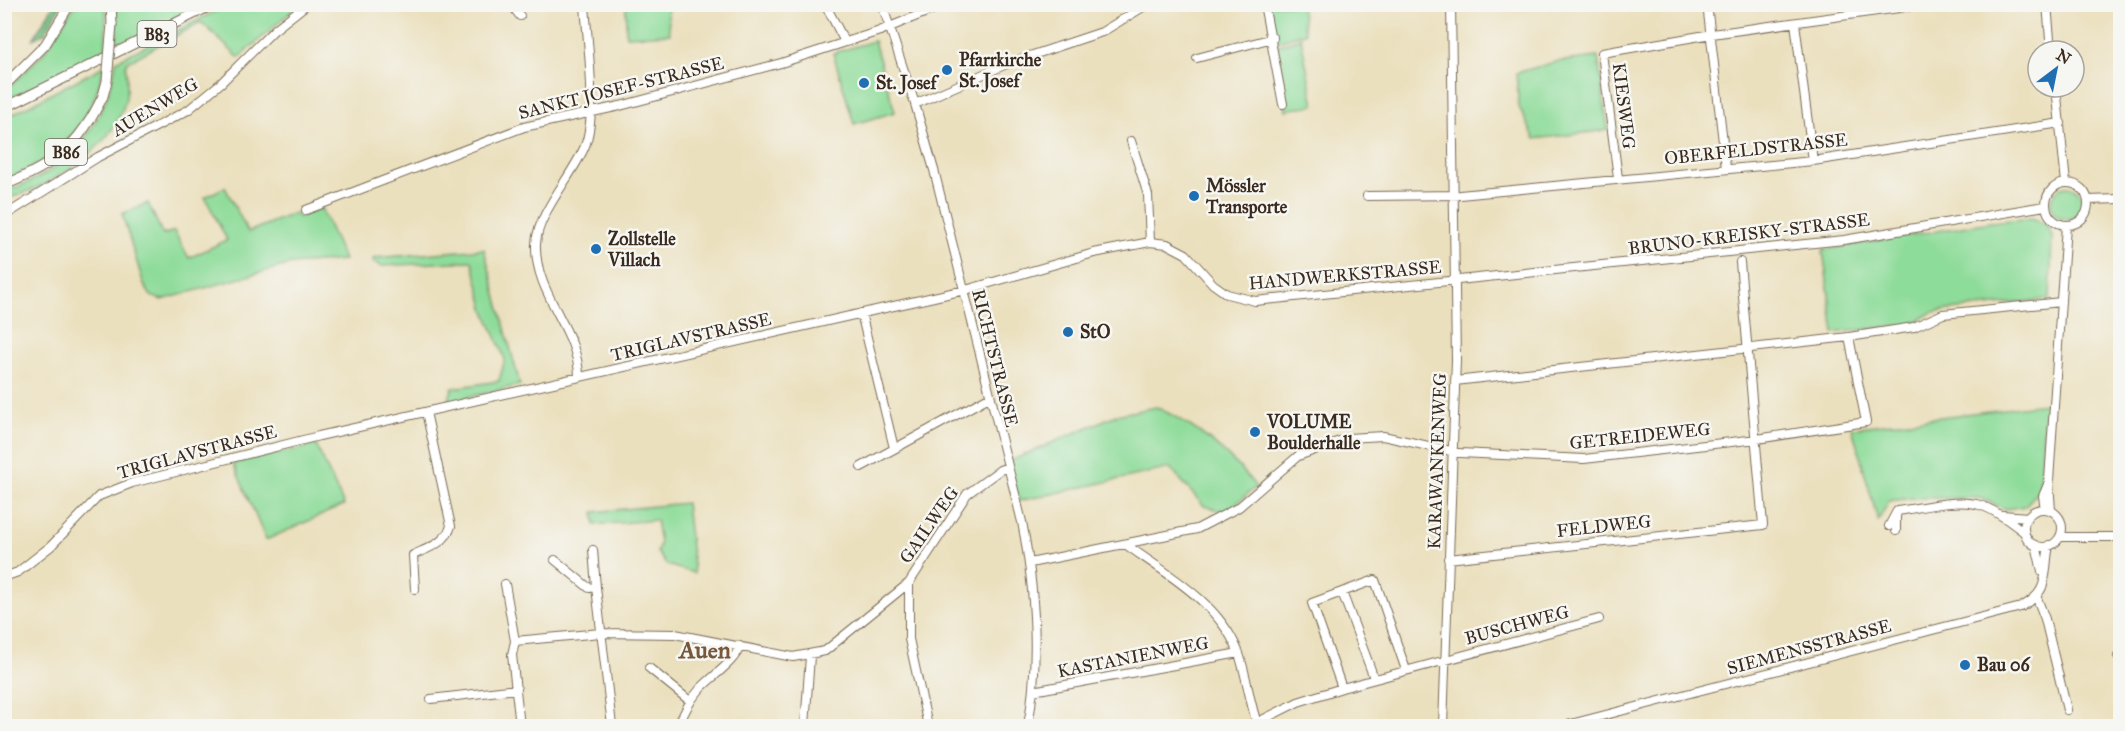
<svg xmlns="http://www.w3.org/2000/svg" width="2125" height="731" viewBox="0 0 2125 731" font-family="'IM FELL Great Primer',serif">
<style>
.green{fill:#8edc9a;stroke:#64835c;stroke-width:1.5}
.forest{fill:#72bc82;stroke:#567350;stroke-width:1.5}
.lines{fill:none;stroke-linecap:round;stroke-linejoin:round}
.minor-casing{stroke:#796a56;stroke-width:10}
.major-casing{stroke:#796a56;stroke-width:11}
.minor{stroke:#fff;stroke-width:8}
.major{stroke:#fff;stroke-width:9}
.major-bridge-casing{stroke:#796a56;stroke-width:11;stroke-linecap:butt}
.major-bridge{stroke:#fff;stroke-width:9}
.poi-dot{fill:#1f6fb2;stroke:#f6f6f2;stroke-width:2}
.labels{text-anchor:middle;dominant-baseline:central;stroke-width:5;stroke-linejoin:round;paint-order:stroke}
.shield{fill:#f6f6f2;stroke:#73675e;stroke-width:1.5}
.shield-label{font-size:16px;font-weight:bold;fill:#3b2a1e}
.poi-label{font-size:18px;font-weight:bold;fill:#3b2a1e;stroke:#f6f6f2;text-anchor:start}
.street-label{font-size:18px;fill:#3b2a1e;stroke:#f6f6f2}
.district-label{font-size:24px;font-weight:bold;fill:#78573a;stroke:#f6f6f2}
</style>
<rect width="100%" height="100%" fill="#f6f6f2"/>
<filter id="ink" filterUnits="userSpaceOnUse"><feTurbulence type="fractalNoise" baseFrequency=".0167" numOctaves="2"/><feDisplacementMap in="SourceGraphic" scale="12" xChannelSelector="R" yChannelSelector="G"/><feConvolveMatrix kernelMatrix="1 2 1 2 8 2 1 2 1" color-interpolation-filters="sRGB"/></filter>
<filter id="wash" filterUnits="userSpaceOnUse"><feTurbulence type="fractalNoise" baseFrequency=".008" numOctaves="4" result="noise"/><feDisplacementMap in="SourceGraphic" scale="24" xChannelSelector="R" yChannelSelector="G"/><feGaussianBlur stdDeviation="1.35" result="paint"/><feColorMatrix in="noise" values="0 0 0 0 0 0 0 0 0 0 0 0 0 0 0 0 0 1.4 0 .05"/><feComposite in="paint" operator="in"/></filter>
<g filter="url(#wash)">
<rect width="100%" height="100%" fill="#ebe0be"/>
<path class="green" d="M230,4L298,5L239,58L201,22L126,63C126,72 128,82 127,91C122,144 51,188 5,199V191C67,173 107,124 116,61Z
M75,5H106V50L5,101V91L43,54Z
M116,5H205L125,44L117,45Z
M626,5H667L670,34L626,36Z
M1267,5H1301L1305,33L1275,42Z
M1301,38L1314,105L1286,110L1276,46Z
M874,41L895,112L854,124L833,53Z
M1598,57L1608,130L1535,139L1519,107L1516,73L1555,62Z
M104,66C93,121 59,161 5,179V118Z
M2051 203a16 16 0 1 1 32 0a16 16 0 1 1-32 0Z
M225,187L248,232L295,213L298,217L321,208L344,260L291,264L162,300L151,296L144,285L122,214L148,203L163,235L174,231L189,258L227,240L205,197Z
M2033,218L2046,225L2052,235L2050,299L1932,312L1913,324L1834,333L1823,250L1991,222Z
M484,249L520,385L447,402L453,388L499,381L505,359L485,311L472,261L381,266L373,262L374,258Z
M2045,404L2040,489L2025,506L2006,509L1979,498H1913L1889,501L1878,521L1852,428Z
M1156,407C1195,425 1231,454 1256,487L1226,512L1204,506L1170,468L1019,501L1008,462L1116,415Z
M316,445L344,505L266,540L233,463Z
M686,503L694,573L667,565L657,552L660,543L656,520L595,525L594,512Z"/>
<path class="forest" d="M54,5H61L45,33L33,39Z"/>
</g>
<g filter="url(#ink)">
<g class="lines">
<defs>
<path id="minor" d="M511,4L520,16
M825,4L845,42
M882,4L915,104L934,170L1022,522C1035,589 1040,659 1028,726
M1264,4L1283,104
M1707,4L1726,168
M2047,4L2051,51
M1795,23L1813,161
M1197,58L1273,38
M2056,87L2066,183
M915,104L1009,63L1102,32L1148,4
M1131,141L1148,195L1150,242
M1618,178L1602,53L1712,34L1928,4
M2046 204a21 21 0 1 1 42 0a21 21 0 1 1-42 0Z
M1367,196L1460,195L1813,161L2061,123
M2088,200L2120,199
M306,210L524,127L620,106L781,63L880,31L946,4
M4,216L98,157L188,110L221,83L274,30L307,4
M861,313L894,448
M579,377C579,330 534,294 536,244C537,214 573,175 585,146C598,112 587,42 585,4
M1455,381L1849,337L1914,327L1943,314L2061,302
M861,467L989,397
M2045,509L2043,496L2049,482
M2024 528a19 19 0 1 1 38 0a19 19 0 1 1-38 0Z
M2051,511L2049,481L2066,225
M1896,515V531
M2002,515L2028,517
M1889,526L1897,511C1921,508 1952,499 1976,504C1993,508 2011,522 2024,532
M2060,537H2120
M1125,544C1167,574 1218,602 1238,651C1247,675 1249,702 1258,726
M2036,545L2042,571
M593,550L596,587
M1448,559L1763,525L1740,262
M555,560L589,588L596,587L612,726
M1030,563L1197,529L1239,507L1298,456L1348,438L1383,436L1460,453L1584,459L1757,439L1866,422L1849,337
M4,577L18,572L51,546L99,496L132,483L319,436L969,289L1094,253L1150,242L1167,244L1186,254L1213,284L1227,294L1255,301L1844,240L2045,206
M505,584L515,641L512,655L520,726
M415,589L413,555C428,548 446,543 451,526L426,412
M1342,592L1375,580L1406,670
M2037,598L2045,619L2067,710
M515,641L601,633L675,634L793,657L825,651L909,583
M2118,656H2120
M649,668L690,701
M1342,688L1312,603L1342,592L1374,678
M1033,691L1239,653
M431,699L517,689
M678,726C684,713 690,700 700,689C712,676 735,662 740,646
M805,726L810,656
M928,726L909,639V583L967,494L1000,470L1008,467
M1250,726L1298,702L1342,688L1599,619
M1443,726L1456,360L1451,4
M1563,726L2021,607C2051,591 2043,576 2049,545"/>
<path id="major" d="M111,4L112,24
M4,86L45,45L70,4
M4,108L214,4
M4,185C55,165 79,146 103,96"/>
</defs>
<use href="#minor" class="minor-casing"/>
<use href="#major" class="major-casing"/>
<use href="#minor" class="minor"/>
<use href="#major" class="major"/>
<defs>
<path id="major-bridge" d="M103,96L107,81L112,24"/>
</defs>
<use href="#major-bridge" class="major-bridge-casing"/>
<use href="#major-bridge" class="major-bridge"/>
</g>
</g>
<g class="poi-dot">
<circle cx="947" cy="70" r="6"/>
<circle cx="864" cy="83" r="6"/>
<circle cx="1194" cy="196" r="6"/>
<circle cx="596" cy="249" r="6"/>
<circle cx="1068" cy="332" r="6"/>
<circle cx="1255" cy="432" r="6"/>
<circle cx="1965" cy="665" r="6"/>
</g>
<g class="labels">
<g class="shield">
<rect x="137.5" y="21" width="39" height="26" rx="4.5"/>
<rect x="45" y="139" width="42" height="26" rx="4.5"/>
</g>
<g class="shield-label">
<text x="157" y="34">B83</text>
<text x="66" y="152">B86</text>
</g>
<g class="poi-label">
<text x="959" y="60">Pfarrkirche<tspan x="959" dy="21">St. Josef</tspan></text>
<text x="876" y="83">St. Josef</text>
<text x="1206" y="186">Mössler<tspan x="1206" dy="21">Transporte</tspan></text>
<text x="608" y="239">Zollstelle<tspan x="608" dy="21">Villach</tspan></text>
<text x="1080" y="332">StO</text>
<text x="1267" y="422">VOLUME<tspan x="1267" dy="21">Boulderhalle</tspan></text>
<text x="1977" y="665">Bau 06</text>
</g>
<g class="street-label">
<text transform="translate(621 88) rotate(-14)">SANKT JOSEF-STRASSE</text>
<text transform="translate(1624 106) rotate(83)">KIESWEG</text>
<text transform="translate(155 107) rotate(-31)">AUENWEG</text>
<text transform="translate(1756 149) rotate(-6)">OBERFELDSTRASSE</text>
<text transform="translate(1749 234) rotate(-7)">BRUNO-KREISKY-STRASSE</text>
<text transform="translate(1345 275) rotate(-5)">HANDWERKSTRASSE</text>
<text transform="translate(691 337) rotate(-13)">TRIGLAVSTRASSE</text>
<text transform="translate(995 358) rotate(76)">RICHTSTRASSE</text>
<text transform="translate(1640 436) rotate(-6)">GETREIDEWEG</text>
<text transform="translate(197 452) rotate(-15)">TRIGLAVSTRASSE</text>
<text transform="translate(1437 461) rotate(-88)">KARAWANKENWEG</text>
<text transform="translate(929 525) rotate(-55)">GAILWEG</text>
<text transform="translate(1604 526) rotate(-6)">FELDWEG</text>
<text transform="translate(1517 625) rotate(-15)">BUSCHWEG</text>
<text transform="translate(1809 647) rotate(-15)">SIEMENSSTRASSE</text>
<text transform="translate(1133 657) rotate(-11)">KASTANIENWEG</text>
</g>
<g class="district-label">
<text x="705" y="650">Auen</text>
</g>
</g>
<rect width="2125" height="731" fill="none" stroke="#f6f6f2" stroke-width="24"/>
<g transform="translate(2056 69) rotate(32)"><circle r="28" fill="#f6f6f2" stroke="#aba49d" stroke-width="1.5"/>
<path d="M0-4.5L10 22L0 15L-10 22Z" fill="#1f6fb2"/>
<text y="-9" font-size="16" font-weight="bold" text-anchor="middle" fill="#3b2a1e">N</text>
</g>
</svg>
